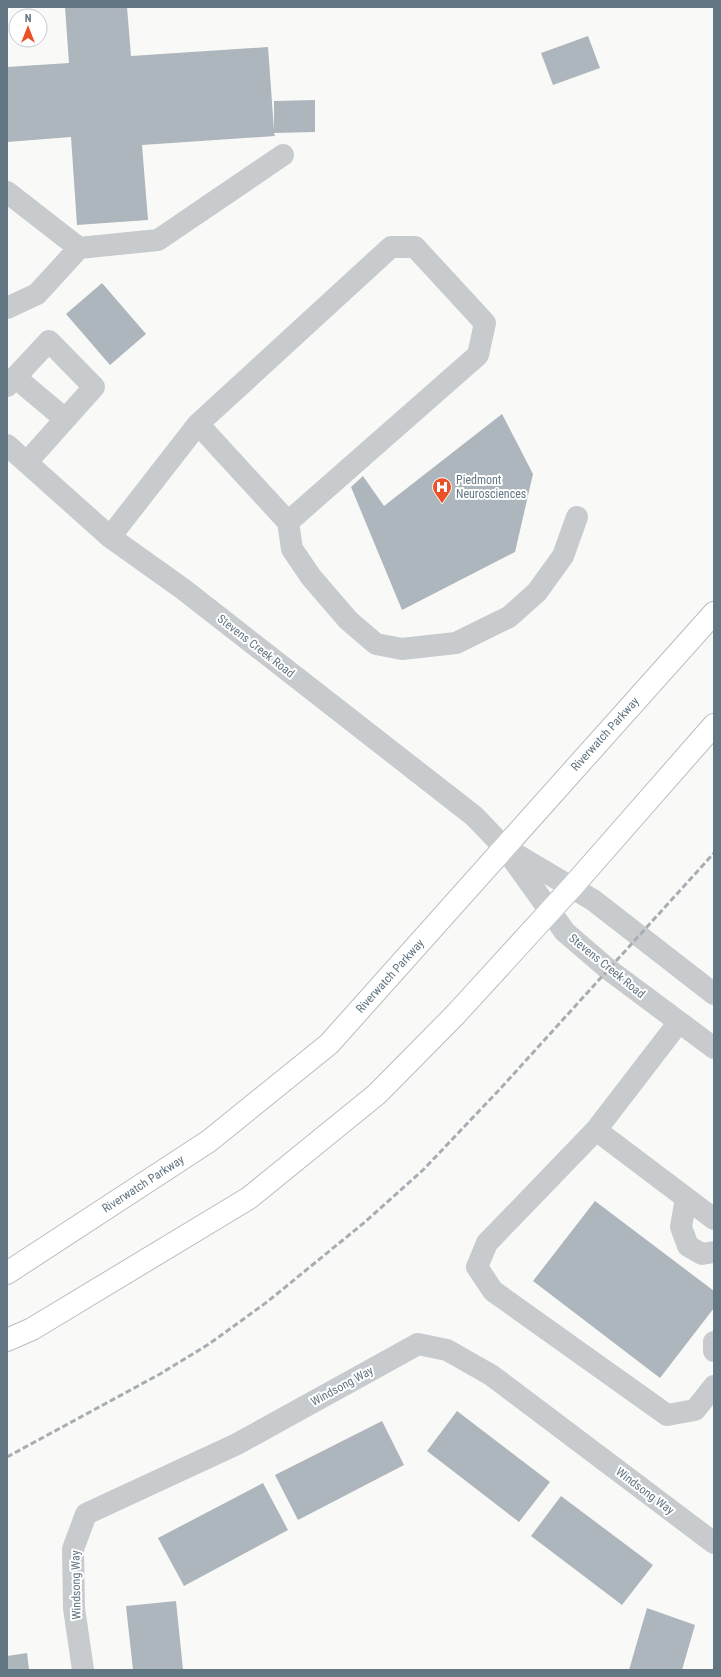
<svg xmlns="http://www.w3.org/2000/svg" width="721" height="1677" viewBox="0 0 721 1677" font-family="'Roboto Condensed',sans-serif">
<style>
.building{fill:#adb6bc}
.lines{fill:none;stroke-linecap:round;stroke-linejoin:round}
.major-casing{stroke:#b8bdc0;stroke-width:24}
.minor{stroke:#c7cbce;stroke-width:22}
.major{stroke:#fff;stroke-width:22}
.rail{stroke:#a7aeb3;stroke-width:3;stroke-dasharray:6 3;stroke-linecap:butt}
.labels{text-anchor:middle;dominant-baseline:central;stroke-width:4;stroke-linejoin:round;paint-order:stroke}
.poi-label{font-size:12px;fill:#637683;stroke:#fff;text-anchor:start}
.street-label{font-size:12px;fill:#637683;stroke:#fff}
</style>
<rect width="100%" height="100%" fill="#f9f9f7"/>
<path class="building" d="M65,7H127L131,56L268,47L274,130V101L315,100V132L274,133L275,136L142,145L148,220L77,225L71,137L7,142V67L69,63Z
M588,36L600,68L553,85L541,53Z
M102,283L146,334L110,365L66,314Z
M502,414L533,474L515,552L402,610L351,487L363,476L384,506Z
M595,1201L714,1291V1308L660,1378L533,1281Z
M457,1411L550,1482L519,1522L427,1451Z
M382,1421L404,1465L298,1520L275,1475Z
M263,1483L288,1530L184,1586L158,1538Z
M561,1496L653,1565L622,1605L531,1536Z
M176,1601L183,1670H133L126,1606Z
M647,1608L695,1625L682,1670H629Z
M27,1653L29,1670H7V1656Z"/>
<g class="lines">
<defs>
<path id="major" d="M7,1273L209,1141L329,1044L714,613
M7,1340L32,1329L249,1198L377,1094L456,1014L572,887L714,725"/>
</defs>
<use href="#major" class="major-casing"/>
<path class="minor" d="M7,192L79,248
M7,308L37,294L79,248L158,240L283,155
M15,377L65,419
M7,386L49,341L94,387L27,462
M7,445L110,537L183,589L474,816L504,847L565,932L608,969L714,1048
M288,522L292,549L311,577L348,620L376,644L402,649L456,643L509,617L537,592L563,556L577,517
M110,537L198,424L391,247H415L485,323L478,355L288,522L198,424
M512,852L593,900L714,994
M679,1022L596,1130L487,1243L477,1267L493,1291L667,1415L695,1410L714,1386
M596,1130L714,1219
M686,1198L681,1227L688,1246L702,1254L714,1252
M714,1342V1351
M83,1670L74,1608L73,1549L86,1514L237,1444L418,1344L447,1350L491,1375L714,1543"/>
<use href="#major" class="major"/>
<path class="rail" d="M7,1457L160,1374L209,1344L267,1302L365,1222L424,1169L500,1089L714,853"/>
</g>
<defs>
<symbol id="hospital-pin" viewBox="-11 -11 22 30"><path d="M0 17L-7.5 6A9.5 9.5 0 1 1 7.5 6Z" fill="#eb5026" stroke="#fff"/><path d="M-5-5h3v3.5h4V-5h3V5h-3V1.5h-4V5h-3Z" fill="#fff"/></symbol>
</defs>
<g fill-rule="evenodd">
<use href="#hospital-pin" x="431" y="476" width="22" height="30"/>
</g>
<g class="labels">
<g class="poi-label">
<text x="456" y="480">Piedmont<tspan x="456" dy="14">Neurosciences</tspan></text>
</g>
<g class="street-label">
<text transform="translate(256 646) rotate(38)">Stevens Creek Road</text>
<text transform="translate(605 734) rotate(-48)">Riverwatch Parkway</text>
<text transform="translate(607 966) rotate(39)">Stevens Creek Road</text>
<text transform="translate(390 976) rotate(-48)">Riverwatch Parkway</text>
<text transform="translate(143 1184) rotate(-33)">Riverwatch Parkway</text>
<text transform="translate(342 1386) rotate(-29)">Windsong Way</text>
<text transform="translate(645 1491) rotate(37)">Windsong Way</text>
<text transform="translate(76 1585) rotate(-91)">Windsong Way</text>
</g>
</g>
<rect width="721" height="1677" fill="none" stroke="#637683" stroke-width="16"/>
<g transform="translate(28 28)"><circle r="19" fill="#ffffff" stroke="#c1c8cd"/>
<path d="M0-3L7 15L0 10L-7 15Z" fill="#eb5026"/>
<text y="-6" font-size="11" font-weight="bold" text-anchor="middle" fill="#637683">N</text>
</g>
</svg>
